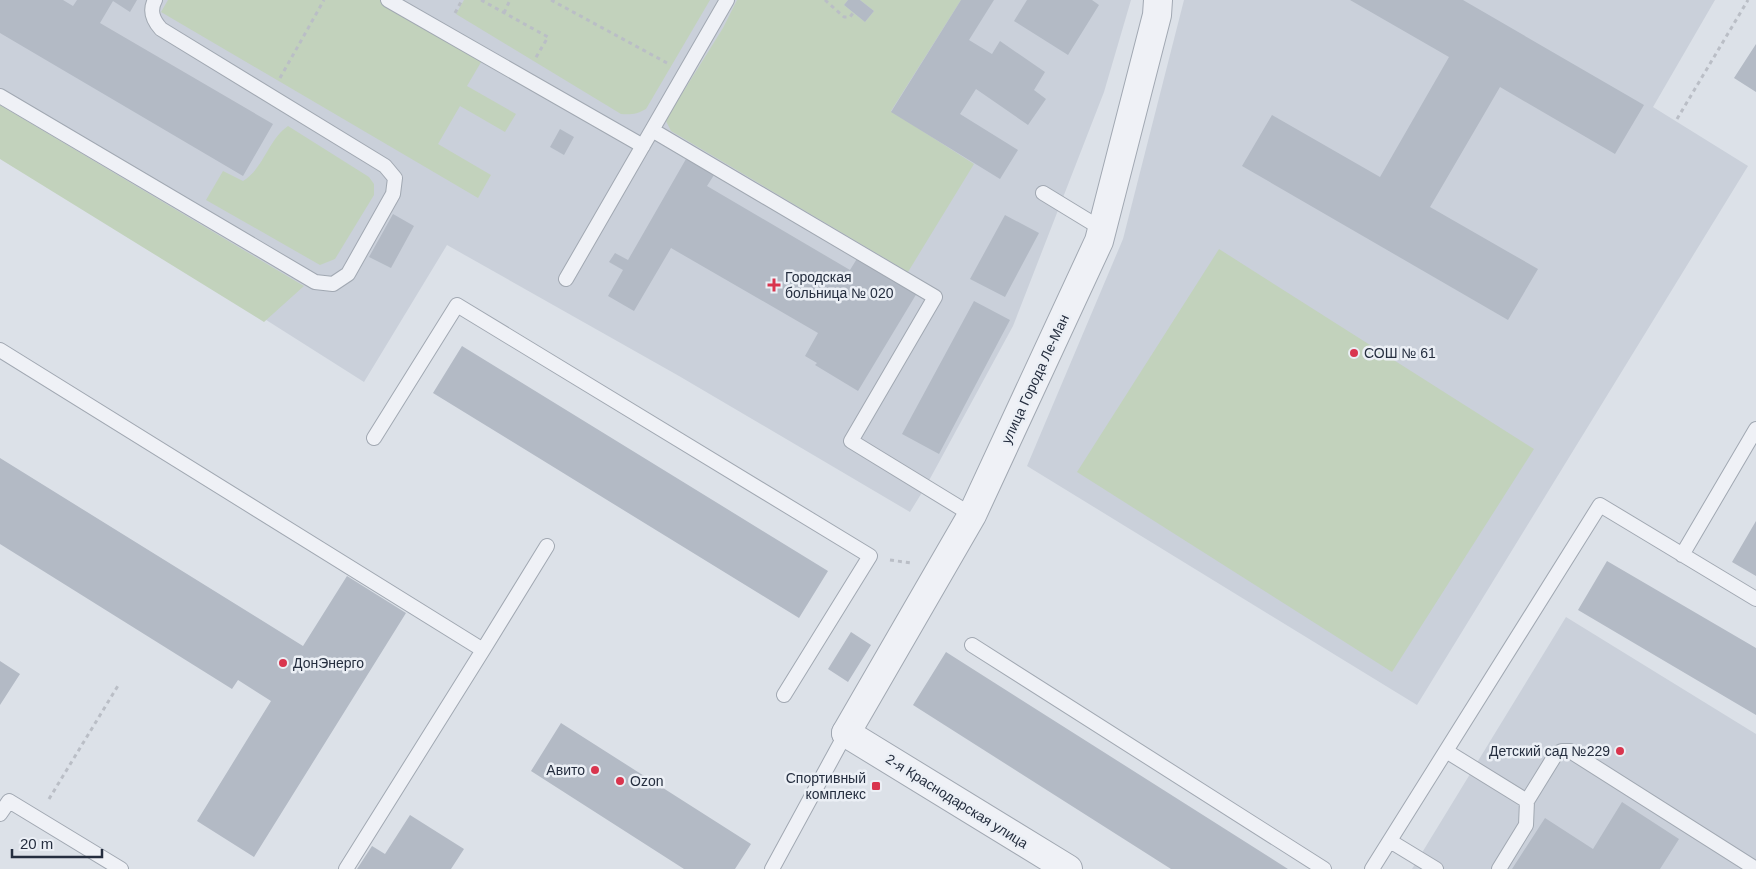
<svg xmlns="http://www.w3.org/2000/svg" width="1756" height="869" viewBox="0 0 1756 869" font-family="Arial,sans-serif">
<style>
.built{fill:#cad0da}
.green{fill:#c2d2bc}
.building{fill:#b3bac5}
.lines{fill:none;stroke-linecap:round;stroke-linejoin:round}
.service-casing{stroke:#a1a8b2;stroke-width:16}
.minor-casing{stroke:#a1a8b2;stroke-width:30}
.tertiary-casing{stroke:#a1a8b2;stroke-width:30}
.path{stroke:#babec6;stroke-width:3;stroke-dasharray:4 4;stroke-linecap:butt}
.service{stroke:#eff1f6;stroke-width:14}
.minor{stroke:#eff1f6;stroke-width:28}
.tertiary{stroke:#eff1f6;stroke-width:28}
.poi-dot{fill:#d9354e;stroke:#ebeff5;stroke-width:2}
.labels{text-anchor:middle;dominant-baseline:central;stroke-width:5;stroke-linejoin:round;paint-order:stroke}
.poi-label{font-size:14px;fill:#252e3f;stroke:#ebeff5;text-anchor:start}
.street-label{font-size:14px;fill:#252e3f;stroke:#ebeff5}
</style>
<rect width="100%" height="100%" fill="#dce1e8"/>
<path class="built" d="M0,0H1131L1104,92L1013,326L926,486L910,512L679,376L447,245L364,382L0,151Z
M1184,0H1715L1653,107L1748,166L1417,705L1027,466L1123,239Z
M1566,617L1756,734V869H1412Z"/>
<path class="green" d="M168,0H398L487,52L467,86L516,114L505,132L460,106L438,144L491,175L478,198L161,12Z
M464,0H710L646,109C637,114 631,115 621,114L456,14Z
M737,0H848L844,5L865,22L874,11L860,0H961L891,111L974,164L908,272L671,131L666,121L668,116L723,28Z
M0,105L304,286L264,322L0,159Z
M288,126L369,177L374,184V195L335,259L320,265L206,200L223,171L243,181C264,168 268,140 288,126Z
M1219,249L1534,449L1392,672L1077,472Z"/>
<path class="building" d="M0,0H63L73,6L77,0H137L130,12L113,1L100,23L273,124L243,176L0,33Z
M848,0H860L874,11L865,22L844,5Z
M961,0H994L969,40L992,54L1000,41L1045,72L1034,90L1046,99L1028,125L976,89L960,114L1018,150L1000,179L891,112Z
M1027,0H1092L1099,5L1068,55L1014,21Z
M1350,0H1463L1644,105L1615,154L1500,87L1430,207L1538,269L1508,320L1242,166L1272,115L1380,177L1449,57Z
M1756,44V92L1734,78Z
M560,129L574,137L564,155L550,147Z
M686,159L714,175L707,186L850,270L858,257L917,293L858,391L815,365L817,363L805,356L818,333L671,248L634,311L608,296L623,270L609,262L615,253L628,260Z
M393,214L414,226L391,268L369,257Z
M1005,215L1039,233L1005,297L970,279Z
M974,301L1010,320L939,454L902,434Z
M462,346L828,571L799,618L433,393Z
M0,458L303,646L347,576L406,613L254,857L197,821L271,701L238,680L232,689L0,544Z
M1756,521V576L1732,562Z
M1607,561L1756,648V715L1578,610Z
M851,632L871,645L848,682L828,669Z
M946,652L1288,869H1171L913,705Z
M0,661L20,674L0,705Z
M561,723L751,844L735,869H684L531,771Z
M1622,802L1679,839L1660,869H1512L1545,818L1593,849Z
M410,815L464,849L451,869H357L372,846L385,854Z"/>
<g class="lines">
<defs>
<path id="service" d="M388,0L643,146
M0,96L315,282L333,284L348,274L393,194L395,178L385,166L161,29C153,20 149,11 155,0
M652,130L935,297L851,441L972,515
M1043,193L1102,229
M566,279L727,0
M0,350L483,650L547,546
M374,438L457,305L870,556L784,695
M1682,555L1756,429
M972,645L1324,869
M1446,751L1527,801L1556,754L1562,751H1570L1756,869
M0,814L9,801L121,869
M1390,841L1436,869
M346,869L483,650
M772,869L846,733
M1372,869L1600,505L1756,599
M1499,869L1526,825L1527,801"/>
<path id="minor" d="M846,733L972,515L1099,241L1157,15L1158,0"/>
<path id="tertiary" d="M846,733L1068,869"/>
</defs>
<use href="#service" class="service-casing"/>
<use href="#minor" class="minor-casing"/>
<use href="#tertiary" class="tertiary-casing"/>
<path class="path" d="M481,0L548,37L535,59
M551,0L667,63
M825,0L844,17H850L853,13
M455,13L462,0
M504,13L510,0
M280,78L324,0
M1677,119L1748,0
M890,560L911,563
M49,799L119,684"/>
<use href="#service" class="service"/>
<use href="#minor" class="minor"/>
<use href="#tertiary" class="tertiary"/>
</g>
<g class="poi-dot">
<path d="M771.5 277.5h5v5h5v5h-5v5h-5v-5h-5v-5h5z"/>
<circle cx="1354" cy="353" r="5"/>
<circle cx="283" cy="663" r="5"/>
<circle cx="1620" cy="751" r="5"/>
<circle cx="595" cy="770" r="5"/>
<circle cx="620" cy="781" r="5"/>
<rect x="871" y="781" width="10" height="10" rx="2.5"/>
</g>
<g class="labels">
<g class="poi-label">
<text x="785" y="277">Городская<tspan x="785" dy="16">больница № 020</tspan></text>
<text x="1364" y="353">СОШ № 61</text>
<text x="293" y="663">ДонЭнерго</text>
<text x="1610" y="751" text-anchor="end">Детский сад №229</text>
<text x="585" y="770" text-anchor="end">Авито</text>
<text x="866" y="778" text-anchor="end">Спортивный<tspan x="866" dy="16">комплекс</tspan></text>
<text x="630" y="781">Ozon</text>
</g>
<g class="street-label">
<text transform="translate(1035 379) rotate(-65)">улица Города Ле-Ман</text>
<text transform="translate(957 801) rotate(32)">2-я Краснодарская улица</text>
</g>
</g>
<path d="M12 849v8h90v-8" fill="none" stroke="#252e3f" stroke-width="2.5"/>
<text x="20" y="849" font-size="15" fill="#252e3f" stroke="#ebeff5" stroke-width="4" paint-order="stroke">20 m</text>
</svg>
